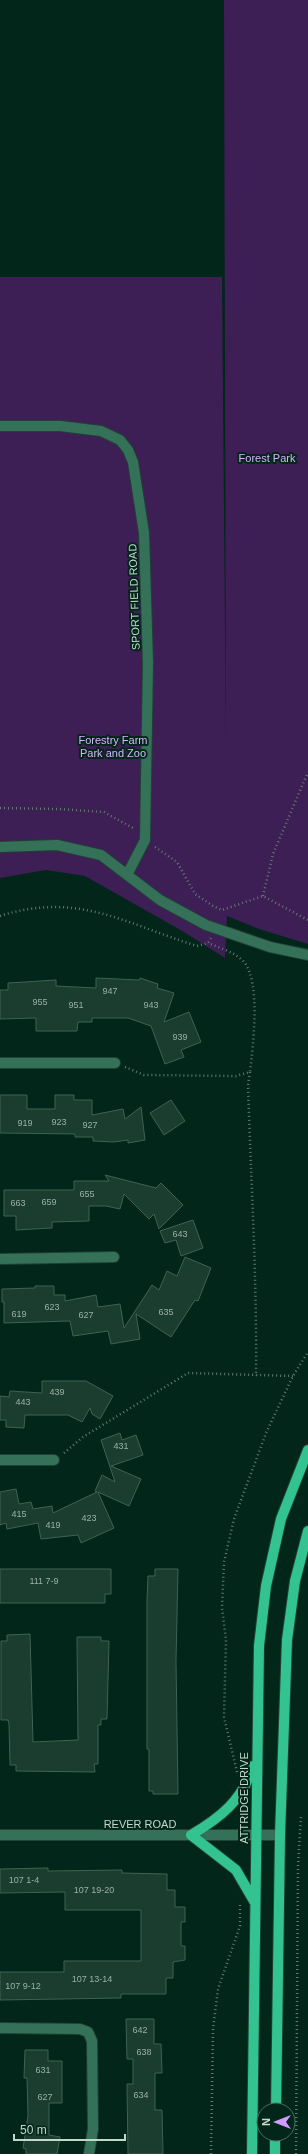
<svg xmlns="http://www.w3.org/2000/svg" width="308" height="2154" viewBox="0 0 308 2154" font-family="Helvetica,sans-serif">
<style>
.green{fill:#3d1e55}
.building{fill:#1a3d2f;stroke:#3f6252}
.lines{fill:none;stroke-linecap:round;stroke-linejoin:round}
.minor-casing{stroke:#214236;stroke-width:12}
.major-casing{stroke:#214236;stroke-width:12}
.path{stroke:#607c70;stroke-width:2.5;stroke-dasharray:1 3;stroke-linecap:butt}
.minor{stroke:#357158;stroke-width:10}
.major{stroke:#32c391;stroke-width:10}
.labels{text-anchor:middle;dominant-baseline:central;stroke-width:4;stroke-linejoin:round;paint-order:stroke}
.number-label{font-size:9px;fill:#9ab0a6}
.park-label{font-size:11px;fill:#d8b3fd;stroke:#022619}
.street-label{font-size:11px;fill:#c4d7cd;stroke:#022619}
</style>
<rect width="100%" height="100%" fill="#022619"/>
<path class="green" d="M224,0H308V944L259,929L227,916L225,958L184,932L85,876L46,870L0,878V277H222L226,745Z"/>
<path class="building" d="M96,978L139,980L140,978L158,984L157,988L174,993L164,1022L189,1012L201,1042L181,1050L184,1057L165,1064L151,1026L128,1018H92V1022H78L77,1031H36V1018L0,1019V990H8V983L56,980V986L96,988Z
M0,1095H27V1109H55V1095H74V1100H92V1115L123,1109L125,1119L141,1107L145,1140L128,1143V1140L114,1142L93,1141V1137H75V1134L0,1133Z
M171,1100L185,1121L164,1135L150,1113Z
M105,1175L156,1188L161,1183L183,1205L159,1229L154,1214L149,1219L124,1194L120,1209L106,1206H89V1221L52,1222V1228L16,1230V1216H4V1190H74V1181H109Z
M193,1220L203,1248L181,1256L176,1240L165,1243L160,1231Z
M185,1257L211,1268L198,1301L195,1300L171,1337L136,1314L140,1339L111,1344L108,1331L73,1336L70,1321L4,1323V1302H2V1289L35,1288V1286H54V1295H65V1301L96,1295L98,1307L120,1304L124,1328L152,1285L159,1290L167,1271L177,1276Z
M42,1381H86L113,1396L100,1419L92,1414L90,1408L82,1422L68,1415H25L24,1428L6,1427V1420H0V1396L9,1397L10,1391L42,1393Z
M120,1433L122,1440L136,1435L143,1455L111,1466L141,1479L129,1506L98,1492L114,1528L81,1543L78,1535L41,1539L38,1523L7,1529L6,1523L0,1525V1492L16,1489L19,1504L31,1502L33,1509L52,1506L53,1513L97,1492L95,1491L102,1475L115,1482L101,1440Z
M0,1569H111V1594H105V1603H0Z
M155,1569H178L176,1661L178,1794H153V1791H149V1749H147V1601L148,1576H155Z
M30,1634L33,1742L78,1740L77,1637H101V1641H109L107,1719H101V1725H98V1764H94L95,1772L16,1771V1765H10L9,1724L8,1720H1V1641H7V1635Z
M48,1868V1871L122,1870V1873L167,1874V1890H175V1907H185V1922H181V1946H185V1960L173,1962V1978H166V1994H121V1998L0,2000V1972H64V1961H141V1910H65V1892L0,1893V1869Z
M126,2019H154V2044H161L162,2073H155V2110H162L163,2154H128L127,2084H133V2059H127Z
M25,2050H48V2061H62V2103H49V2135L60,2137L57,2154H26V2149L23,2148L28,2116L27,2078H24Z"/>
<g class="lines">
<defs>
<path id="minor" d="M0,426H60L101,431L120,440L128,450L133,462L144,533L148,663L145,840L127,875
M0,847L57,845L101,855L160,900L206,925L270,947L308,955
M0,1063H115
M0,1259L114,1257
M0,1460H54
M0,1835H280
M0,2028L80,2029L88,2032L92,2041L93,2129L89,2154"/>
<path id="major" d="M253,1766C243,1800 220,1818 191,1835L236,1870L254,1901
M276,2110L280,1835L287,1640L295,1581L308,1531
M252,2154L259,1646L266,1586L281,1519L308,1450
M275,2154V2134"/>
</defs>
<use href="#minor" class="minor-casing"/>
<use href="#major" class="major-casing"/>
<path class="path" d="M0,808L59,809L104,812L133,828
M155,847L177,862L195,894L213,906L222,910L263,896L308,920
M263,896L273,854L308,772
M0,916C78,891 126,924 197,946L208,943L211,938
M125,1067L144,1075L236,1076L250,1072C253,1046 261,982 244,962C235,952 220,948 208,943
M250,1072L248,1085C251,1182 257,1278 256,1376
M64,1453L83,1437L188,1373L293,1376
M237,1772L224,1717L226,1640L222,1608L224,1562L234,1519L266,1433L293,1376L308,1352
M211,2154L213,2029L218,1989L240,1926V1903
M296,2154L298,1866L301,1815"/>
<use href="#minor" class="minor"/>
<use href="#major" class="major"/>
</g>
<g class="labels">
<g class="number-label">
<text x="110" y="991">947</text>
<text x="40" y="1002">955</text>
<text x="76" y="1005">951</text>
<text x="151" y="1005">943</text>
<text x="180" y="1037">939</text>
<text x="59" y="1122">923</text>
<text x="25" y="1123">919</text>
<text x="90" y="1125">927</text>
<text x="87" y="1194">655</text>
<text x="49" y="1202">659</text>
<text x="18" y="1203">663</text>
<text x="180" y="1234">643</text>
<text x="52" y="1307">623</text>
<text x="166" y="1312">635</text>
<text x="19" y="1314">619</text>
<text x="86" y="1315">627</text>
<text x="57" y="1392">439</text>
<text x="23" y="1402">443</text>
<text x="121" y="1446">431</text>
<text x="19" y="1514">415</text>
<text x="89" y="1518">423</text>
<text x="53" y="1525">419</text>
<text x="44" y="1581">111 7-9</text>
<text x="24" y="1880">107 1-4</text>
<text x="94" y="1890">107 19-20</text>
<text x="92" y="1979">107 13-14</text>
<text x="23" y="1986">107 9-12</text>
<text x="140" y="2030">642</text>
<text x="144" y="2052">638</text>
<text x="43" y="2070">631</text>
<text x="141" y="2095">634</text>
<text x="45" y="2097">627</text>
</g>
<g class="park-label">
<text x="267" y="458">Forest Park</text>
<text x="113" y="740">Forestry Farm<tspan x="113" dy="13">Park and Zoo</tspan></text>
</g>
<g class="street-label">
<text transform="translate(134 597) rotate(-92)">SPORT FIELD ROAD</text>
<text transform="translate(244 1798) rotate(-90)">ATTRIDGE DRIVE</text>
<text x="140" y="1824">REVER ROAD</text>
</g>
</g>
<g transform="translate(276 2122) rotate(270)"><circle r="19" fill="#022619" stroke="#506d61"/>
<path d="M0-3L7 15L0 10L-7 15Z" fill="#d09dff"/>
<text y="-6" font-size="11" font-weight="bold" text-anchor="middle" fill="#c4d7cd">N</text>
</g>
<path d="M14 2134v6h111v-6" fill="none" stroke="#c4d7cd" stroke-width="2"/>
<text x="20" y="2134" font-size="12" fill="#c4d7cd" stroke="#022619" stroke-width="3" paint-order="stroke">50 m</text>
</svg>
